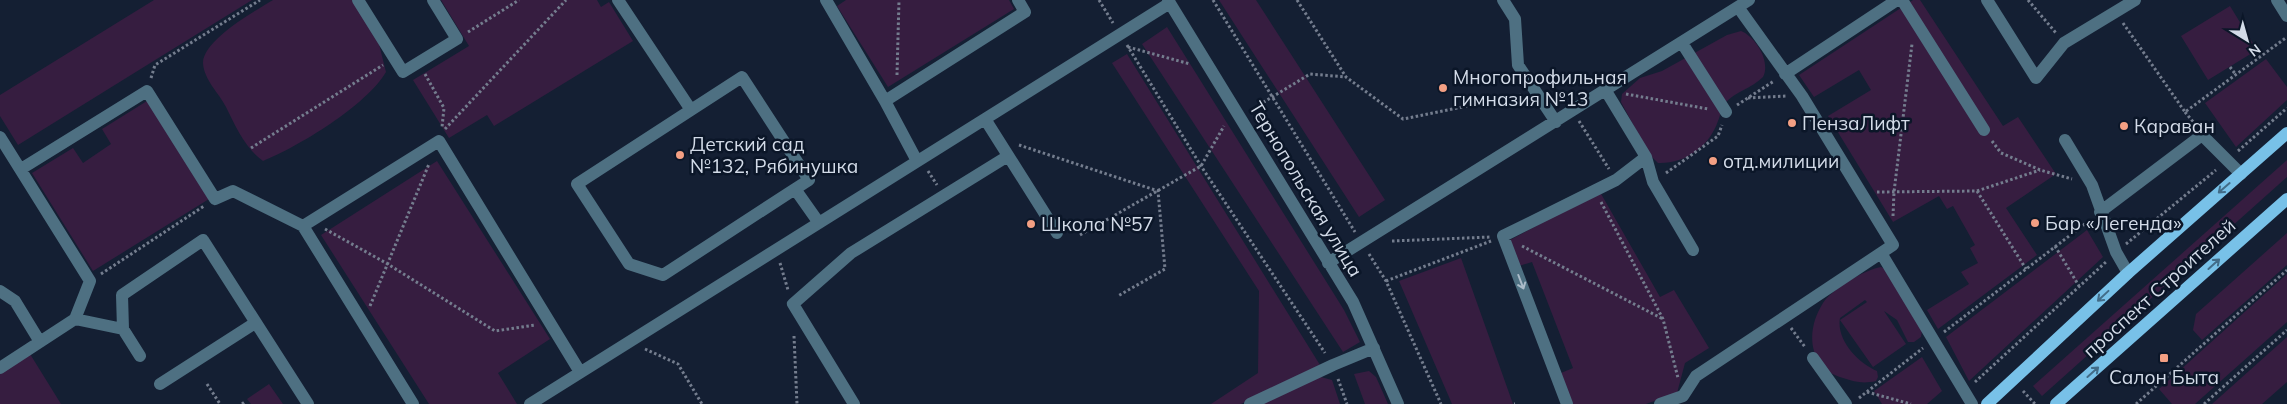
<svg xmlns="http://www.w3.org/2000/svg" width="2287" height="404" viewBox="0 0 2287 404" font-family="Mulish,sans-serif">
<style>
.green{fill:#361d40}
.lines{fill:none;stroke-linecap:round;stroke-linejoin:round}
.path{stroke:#747d8e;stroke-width:3;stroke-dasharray:2.5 2.5;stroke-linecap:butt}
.minor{stroke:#4e7082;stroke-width:12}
.major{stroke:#78c1e8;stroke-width:12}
.oneway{stroke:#426c88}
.oneway2{stroke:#abbbc9}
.poi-dot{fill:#f39f83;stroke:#0b1628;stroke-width:2}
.labels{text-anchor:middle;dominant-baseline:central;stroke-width:5;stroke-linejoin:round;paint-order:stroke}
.poi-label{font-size:19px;fill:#d3dbe8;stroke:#0b1628;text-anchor:start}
.street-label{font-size:19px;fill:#d3dbe8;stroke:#0b1628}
</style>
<rect width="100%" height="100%" fill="#141f33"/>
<path class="green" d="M154,0H252L18,145L0,116V95Z
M273,0H352L378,40L386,72C367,105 298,147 263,161C245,148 236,127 226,107C219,93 204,80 203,63C203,40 255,11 273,0Z
M441,0H597L601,7L609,2L633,41L494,126L487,115L449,138L413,80L469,46Z
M846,0H1009L1014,9L888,87L837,6Z
M1219,0H1256L1385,200L1359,217Z
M1913,0H1920L2003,126L2018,117L2056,174L2006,208L2037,255L1938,329L1927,310L1969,284L1961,272L1978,263L1970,248L1975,245L1953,206L1947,209L1939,196L1893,222L1828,116L1871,90L1859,70L1814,97L1799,75Z
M2230,6L2257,50L2208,80L2181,36Z
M1167,27L1344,310L1360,342L1343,352L1142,44Z
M1741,31C1756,37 1771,62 1763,77C1752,88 1735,92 1725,103C1720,109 1721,115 1718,121C1709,147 1685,164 1658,163L1649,154L1621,102L1622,94L1640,78L1662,71L1727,35Z
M1127,54L1320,365L1241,404H1211L1258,373L1259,291L1112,63Z
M2266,59L2287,87V100L2236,147L2205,103Z
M147,101L209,199L93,271L32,173L73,148L83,163L111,144L102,129Z
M2287,160V177L2042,396L2033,386Z
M437,161L550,339L498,373L517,404H429L321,235Z
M1600,192L1660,297L1674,290L1709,348L1685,363L1677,393L1646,404H1571L1561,373L1573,368L1532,262L1519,266L1510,240Z
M2087,230L2103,257L1969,381L1946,337Z
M2287,233V265L2202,340L2193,330L2196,314Z
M1461,258L1513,404H1452L1399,281Z
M1881,267L1887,270L1922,331L1921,337L1914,342H1908L1897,320L1884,311L1906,344L1873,367L1840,320L1867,302L1865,300L1840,318C1836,340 1858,363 1877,371L1878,377L1876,381C1863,384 1855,382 1843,378C1808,368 1805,331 1823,303C1832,289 1864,270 1881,267Z
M2287,274V322L2195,404H2172L2159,389Z
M2287,337V382L2262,404H2212Z
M30,354L61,404H0V373Z
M1922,357L1942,391L1927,404H1882L1874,391Z
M1369,371L1376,377L1388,404H1365L1354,374Z
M1317,376L1332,380L1340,404H1262Z
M269,384L283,404H251L247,399Z"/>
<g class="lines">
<path class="path" d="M1099,0L1113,23
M1213,0L1355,232
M1297,0L1346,77L1403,119L1521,95
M2028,0L2056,33
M2123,23L2185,112L2287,37
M468,32L519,0
M1127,45L1201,166L1325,353
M1128,47L1190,64
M2230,67L2236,75
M425,74L444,108L442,127
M897,75L899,0
M151,78L155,65L260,0
M1626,94L1708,109
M1748,98L1786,96
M1259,105L1310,74L1346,77
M1737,105L1774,81
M2185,112L2194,123
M1579,121L1609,169
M445,129L566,0
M1992,141L2001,153L2040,170L2072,179
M1019,145L1158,191L1165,269L1118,296
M251,148L383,65
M2238,151L2287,108
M928,171L937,185
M1666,173L1718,136L1722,125
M1977,191L2040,170
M1877,192L1977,191L2026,269
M1601,202L1663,319L1678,378
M1893,216L1894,192L1912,44
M325,229L386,263L495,331L535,325
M1080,235L1201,166L1224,126
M1392,241L1491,237
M2126,244L2216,170
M1522,246L1663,319
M2055,246L2079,286
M1369,254L1386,281L1441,404
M780,263L788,290
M101,274L204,206
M1386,281L1491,241
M370,306L429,164
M1791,328L1805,347
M1944,332L2090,220
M794,336L797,404
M645,349L678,364L702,404
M1338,379L1347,404
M1975,382L2107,261
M207,384L220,404
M2023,391L2035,404
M1867,392L1911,404
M1859,398L1923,348
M242,404L246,401
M1514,404H1515
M2136,404L2287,270
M2204,404L2287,330"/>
<path class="minor" d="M358,0L403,72L457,39L433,0
M618,0L691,110L742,77L809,180L795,189L819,223
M826,0L885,101L917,161
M1168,0L1353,302L1398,404
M1503,0L1515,19L1518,65L1556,122
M1902,0L1984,130
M1987,0L2036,78L2064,43L2135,0
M2277,0L2287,16
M1738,7L1802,96L1893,245L1881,253L1972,404
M1682,43L1726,112
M1785,74L1897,0
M1606,91L1646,157L1653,182L1693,250
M885,101L1025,12L1018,0
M691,110L577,184L629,264L663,275L795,189
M985,119L1057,233
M0,137L90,281L75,319L0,368
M2065,140L2092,185L2116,252L2128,273
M21,169L147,91L215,199L233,191L303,226L413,404
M2100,212L2202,135L2241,174
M303,226L439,141L580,372
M1328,263L1749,0
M0,291L15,301L40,342
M75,319L123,329L140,356
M123,329L122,295L203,240L308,404
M1813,358L1846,404
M160,384L255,323
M530,404L1170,3
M854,404L793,304L851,253L1008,156
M1250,404L1333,365L1374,348
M1567,404L1503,236L1616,180L1646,157
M1660,404L1683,396L1696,376L1881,253"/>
<path class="major" d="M1987,404L2128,273L2287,133
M2056,404L2287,199"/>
</g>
<defs><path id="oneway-shaft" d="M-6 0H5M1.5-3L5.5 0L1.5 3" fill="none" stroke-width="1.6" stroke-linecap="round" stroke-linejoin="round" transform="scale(1.25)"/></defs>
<g class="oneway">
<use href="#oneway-shaft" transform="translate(2224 188) rotate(139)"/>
<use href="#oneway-shaft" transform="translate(2214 264) rotate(-42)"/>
<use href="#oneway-shaft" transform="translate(2103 296) rotate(137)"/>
<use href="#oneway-shaft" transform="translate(2093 372) rotate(-42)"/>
</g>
<use class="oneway2" href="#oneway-shaft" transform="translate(1521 282) rotate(69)"/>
<g class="poi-dot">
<circle cx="1443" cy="88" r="5"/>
<circle cx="1792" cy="123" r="5"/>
<circle cx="2124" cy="126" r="5"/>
<circle cx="680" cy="155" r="5"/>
<circle cx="1713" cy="161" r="5"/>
<circle cx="2035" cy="223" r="5"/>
<circle cx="1031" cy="224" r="5"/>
<rect x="2159" y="353" width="10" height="10" rx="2.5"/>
</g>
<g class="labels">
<g class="poi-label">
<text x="1453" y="77">Многопрофильная<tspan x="1453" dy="22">гимназия №13</tspan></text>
<text x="1802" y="123">ПензаЛифт</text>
<text x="2134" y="126">Караван</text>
<text x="690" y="144">Детский сад<tspan x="690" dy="22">№132, Рябинушка</tspan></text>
<text x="1723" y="161">отд.милиции</text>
<text x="2045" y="223">Бар «Легенда»</text>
<text x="1041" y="224">Школа №57</text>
<text x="2164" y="377" text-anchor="middle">Салон Быта</text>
</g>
<g class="street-label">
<text transform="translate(1306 189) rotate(59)">Тернопольская улица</text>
<text transform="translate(2159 288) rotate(-42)">проспект Строителей</text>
</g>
</g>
<g transform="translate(2247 40) rotate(143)" stroke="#0b1628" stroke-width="4" paint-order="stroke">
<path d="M0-4L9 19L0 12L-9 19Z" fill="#d3dbe8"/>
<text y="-8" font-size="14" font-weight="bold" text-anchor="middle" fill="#d3dbe8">N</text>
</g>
</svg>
